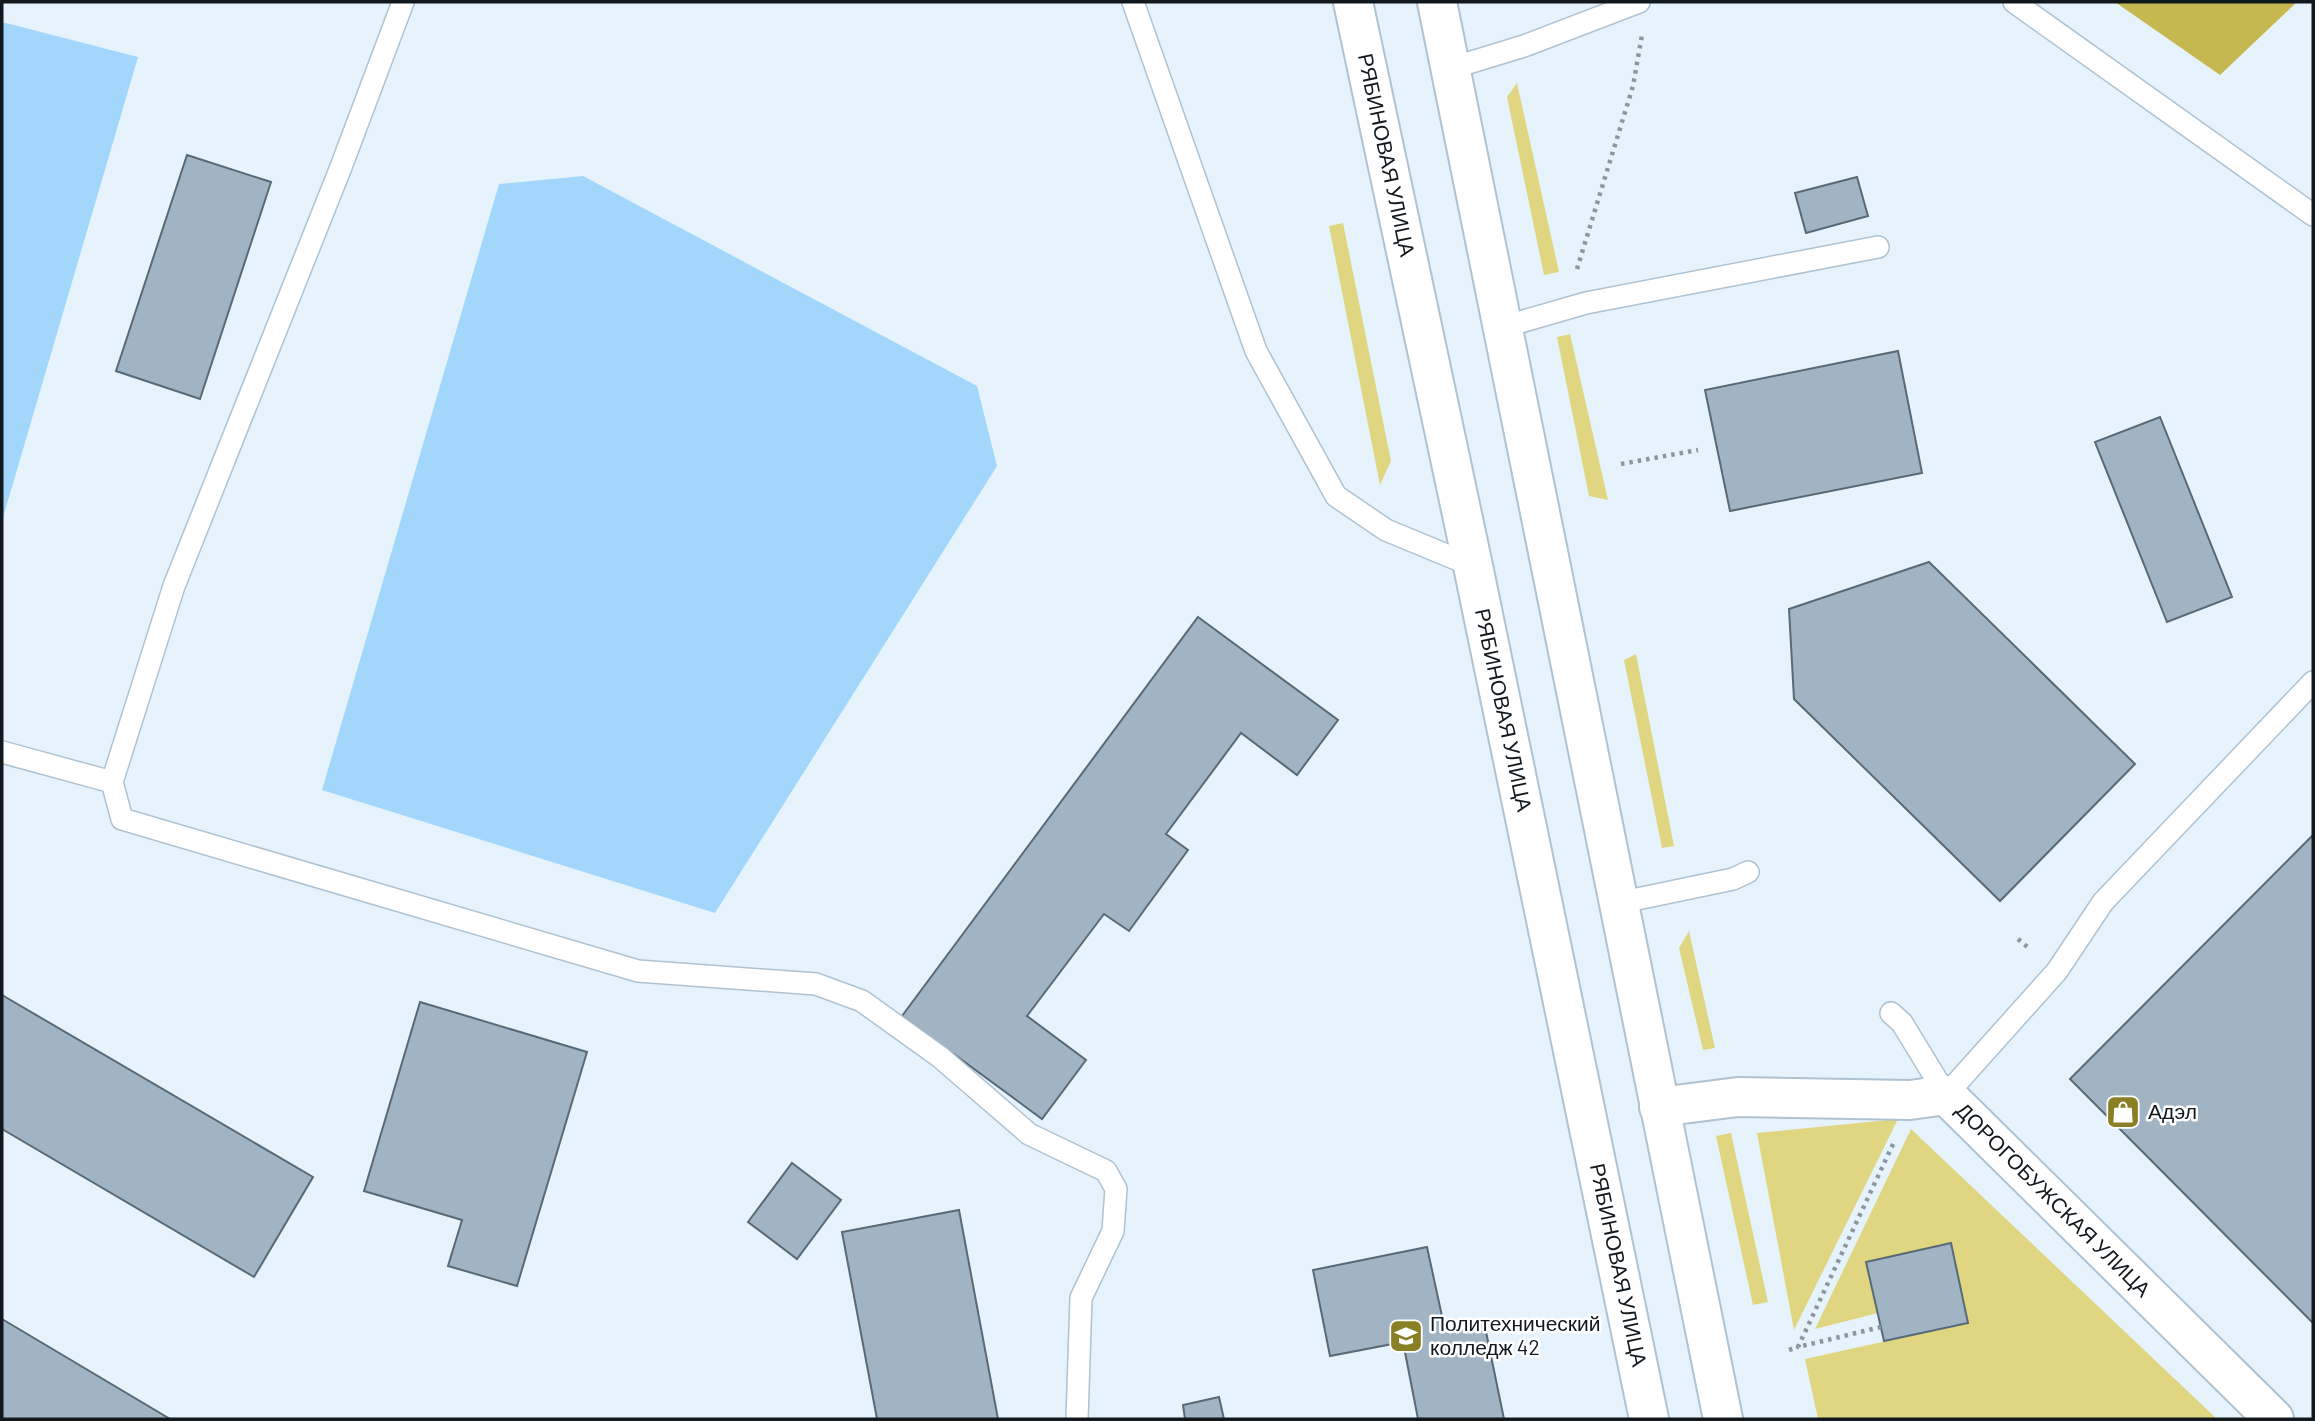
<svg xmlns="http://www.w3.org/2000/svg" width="2315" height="1421" viewBox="0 0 2315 1421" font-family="Barlow,sans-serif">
<rect width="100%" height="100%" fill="#e7f3fc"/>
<!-- green -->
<path fill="#e0d580" d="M 1517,83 L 1559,272 L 1544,275 L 1507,97 Z
M 1343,223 L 1391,461 L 1380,485 L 1329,226 Z
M 1570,334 L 1608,500 L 1589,496 L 1557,337 Z
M 1636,654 L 1674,846 L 1662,848 L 1624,660 Z
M 1689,931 L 1715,1048 L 1703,1050 L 1679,948 Z
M 1898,1119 L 1794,1330 L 1757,1133 Z
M 1911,1129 L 2217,1419 L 1818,1419 L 1805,1359 L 1968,1323 L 1951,1243 L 1867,1262 L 1878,1313 L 1815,1329 Z
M 1731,1133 L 1768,1302 L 1753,1305 L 1716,1136 Z"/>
<!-- forest -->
<path fill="#c6b851" d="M 2115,2 L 2297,2 L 2220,75 Z"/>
<!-- water -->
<path fill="#a2d6fb" d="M 2,22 L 138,57 L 2,521 Z
M 583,176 L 977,386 L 997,466 L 715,913 L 322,790 L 499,184 Z"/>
<!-- building -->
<path fill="#a1b4c3" stroke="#586a77" stroke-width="2" d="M 187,155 L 271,182 L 200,399 L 116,371 Z
M 1857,177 L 1868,216 L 1806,233 L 1795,193 Z
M 1898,351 L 1922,473 L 1730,511 L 1705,390 Z
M 2160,417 L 2232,597 L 2167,622 L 2095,442 Z
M 1929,562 L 2135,764 L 2000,901 L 1794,699 L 1789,609 Z
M 1198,617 L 1338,720 L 1297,775 L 1241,733 L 1166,834 L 1188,850 L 1129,931 L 1104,914 L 1027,1016 L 1086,1060 L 1042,1119 L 902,1016 Z
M 2313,835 L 2313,1323 L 2070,1079 Z
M 2,995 L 313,1177 L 254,1277 L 2,1129 Z
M 420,1002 L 587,1052 L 517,1286 L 448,1266 L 462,1220 L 364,1191 Z
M 792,1163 L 841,1200 L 797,1259 L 748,1222 Z
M 959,1210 L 998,1419 L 877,1419 L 842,1232 Z
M 1951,1243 L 1968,1323 L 1884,1341 L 1866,1262 Z
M 1427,1247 L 1445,1330 L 1484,1322 L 1504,1419 L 1418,1419 L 1403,1342 L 1330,1356 L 1313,1270 Z
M 2,1319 L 170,1419 L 2,1419 Z
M 1219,1397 L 1224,1419 L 1185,1419 L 1183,1405 Z"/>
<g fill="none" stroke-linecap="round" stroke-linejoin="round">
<!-- lane casing -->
<g stroke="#aec2d1" stroke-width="24">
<path id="lane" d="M 403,2 L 341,167 L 174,586 L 112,782 L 122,819 L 638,971 L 816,984 L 862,1001 L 940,1057 L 1029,1134 L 1106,1171 L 1116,1189 L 1113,1231 L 1081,1298 L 1077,1419
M 1133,2 L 1256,351 L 1336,496 L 1386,530 L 1473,566
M 2014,2 L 2313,215
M 1452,68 L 1524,46 L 1639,2
M 1503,327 L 1586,303 L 1878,247
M 2,752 L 112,782
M 1618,903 L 1733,879 L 1748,872
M 1891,1013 L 1902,1023 L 1946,1095 L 2057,971 L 2103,902 L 2313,682"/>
</g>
<!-- street casing -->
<g stroke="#aec2d1" stroke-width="42">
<path id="street" d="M 1659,1107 L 1738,1097 L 1910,1100 L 1946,1095 L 2274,1419"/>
</g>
<!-- secondary casing -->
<g stroke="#aec2d1" stroke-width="42">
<path id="secondary" d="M 1353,2 L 1473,566 L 1649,1419
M 1437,2 L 1723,1419"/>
</g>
<!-- path -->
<path stroke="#8c969d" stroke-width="4.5" stroke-dasharray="3.5 5" stroke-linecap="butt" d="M 1577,269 L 1633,86 L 1642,35
M 1621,464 L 1698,450
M 2018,939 L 2031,950
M 1881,1327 L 1798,1347 L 1895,1140
M 1789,1350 L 1798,1347"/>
<!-- lane -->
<use href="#lane" stroke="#fff" stroke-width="21"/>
<!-- street -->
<use href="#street" stroke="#fff" stroke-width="38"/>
<!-- secondary -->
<use href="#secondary" stroke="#fff" stroke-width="38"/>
</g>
<!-- icons -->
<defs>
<g id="shop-square" transform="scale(1.75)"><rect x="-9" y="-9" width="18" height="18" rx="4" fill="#8a7f25" stroke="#fff"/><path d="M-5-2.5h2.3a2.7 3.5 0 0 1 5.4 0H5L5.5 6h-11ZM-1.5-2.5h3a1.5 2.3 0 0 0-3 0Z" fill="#fff"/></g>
<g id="university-square" transform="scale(1.75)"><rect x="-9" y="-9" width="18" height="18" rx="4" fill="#8a7f25" stroke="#fff"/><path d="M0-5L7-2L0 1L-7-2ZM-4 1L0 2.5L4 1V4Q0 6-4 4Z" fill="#fff"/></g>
</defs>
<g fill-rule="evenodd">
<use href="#shop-square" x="2123" y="1112"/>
<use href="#university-square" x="1406" y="1336"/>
</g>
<g text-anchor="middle" stroke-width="5" stroke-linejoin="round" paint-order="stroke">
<!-- street labels -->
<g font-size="21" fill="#12191e" stroke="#fff">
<text transform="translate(1386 155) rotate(78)" y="7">РЯБИНОВАЯ УЛИЦА</text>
<text transform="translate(1503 710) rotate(78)" y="7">РЯБИНОВАЯ УЛИЦА</text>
<text transform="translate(2053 1200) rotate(45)" y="7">ДОРОГОБУЖСКАЯ УЛИЦА</text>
<text transform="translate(1618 1265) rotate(78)" y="7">РЯБИНОВАЯ УЛИЦА</text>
</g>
<!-- poi labels -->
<g font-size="21" fill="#12191e" stroke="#fff" text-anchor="start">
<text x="2148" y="1119">Адэл</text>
<text x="1430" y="1331">Политехнический<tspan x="1430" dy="24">колледж 42</tspan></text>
</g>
</g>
<!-- border -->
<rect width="2315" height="1421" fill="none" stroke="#12191e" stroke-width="7"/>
</svg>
